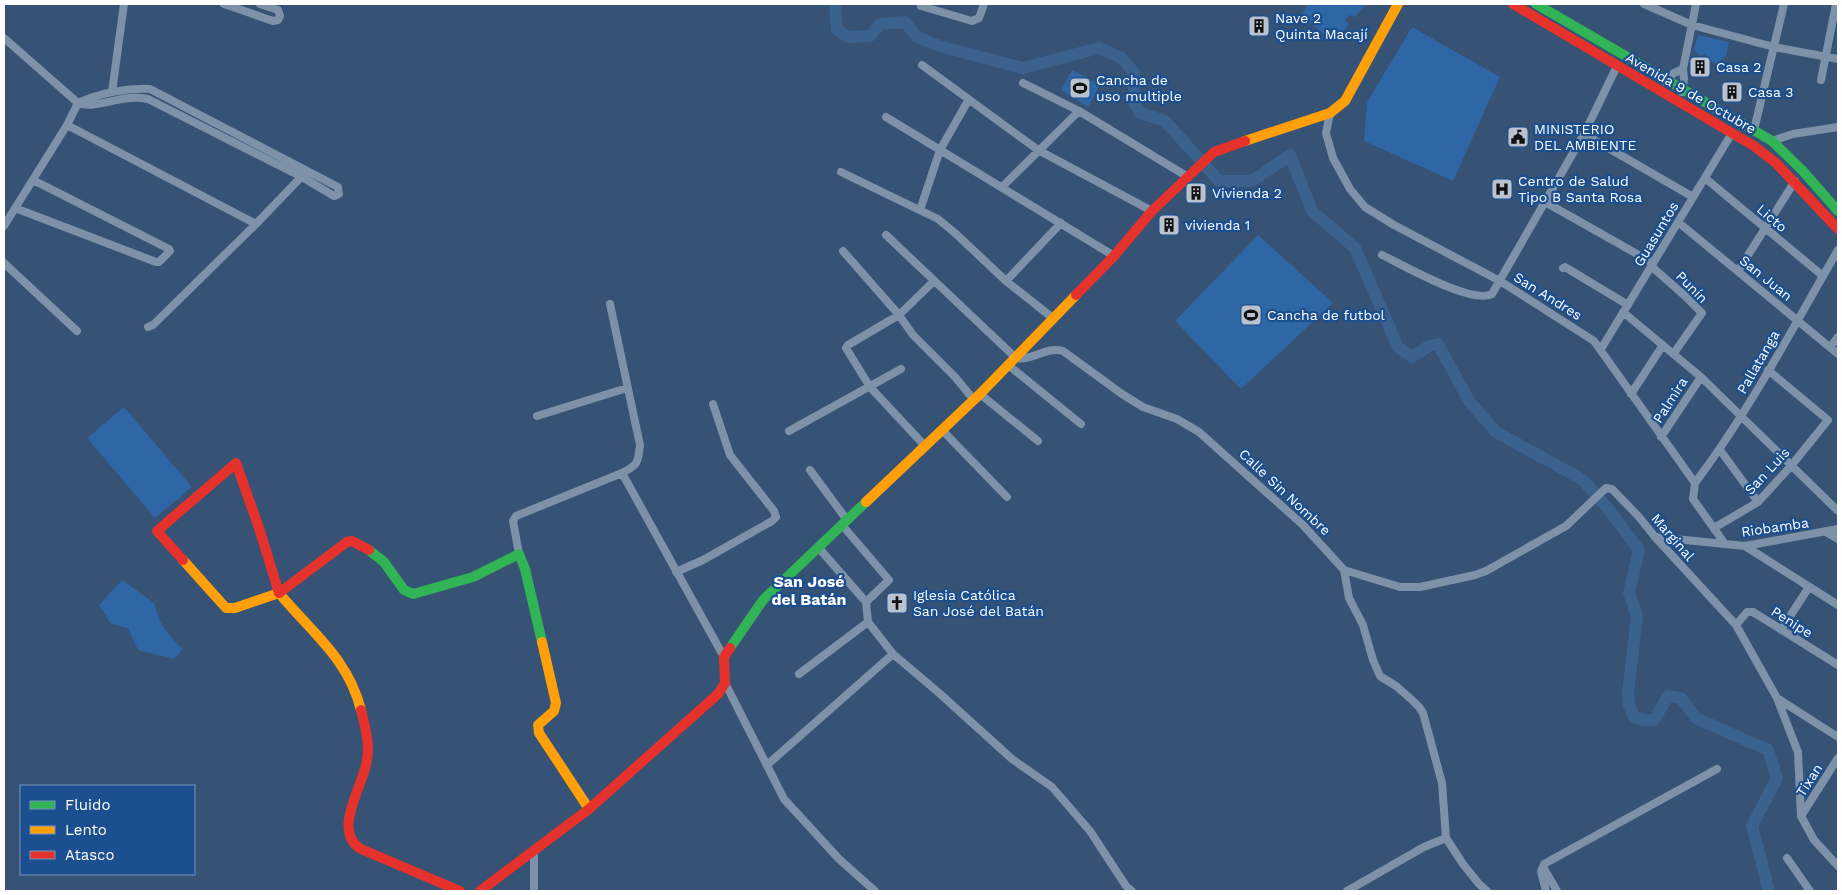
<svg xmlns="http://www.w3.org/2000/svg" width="1842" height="895" viewBox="0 0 1842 895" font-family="'Work Sans',sans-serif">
<rect width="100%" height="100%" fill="#365274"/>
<!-- green -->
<path fill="#2f66a5" d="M 1309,4 L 1366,4 L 1355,17 L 1349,15 L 1345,20 L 1349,24 L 1333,42 L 1301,15 Z
M 1412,27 L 1500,77 L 1453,181 L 1364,141 L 1367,102 Z
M 1698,35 L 1729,42 L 1726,57 L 1722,57 L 1719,68 L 1704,54 L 1700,56 L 1694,50 Z
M 1072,70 L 1100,85 L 1088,107 L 1061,90 Z
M 1258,235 L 1333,303 L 1241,389 L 1175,321 Z
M 124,407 L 192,487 L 155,518 L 87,438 Z
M 122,580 L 154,603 C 160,625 167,634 183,649 L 174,659 L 138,650 L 128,628 L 111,624 L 99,605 Z"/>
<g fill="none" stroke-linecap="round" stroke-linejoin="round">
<!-- river -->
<path stroke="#3b618d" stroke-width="12" d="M 835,4 L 837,30 L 848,37 L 870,36 L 880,24 L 905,22 L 917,37 L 939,46 L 1023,68 L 1099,48 L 1122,58 L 1134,73 L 1134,102 L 1140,113 L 1165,121 L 1219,181 L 1252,181 L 1290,155 L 1312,211 L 1355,248 L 1398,347 L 1412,357 L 1429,346 L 1438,344 L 1469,401 L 1496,432 L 1583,480 L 1610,511 L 1639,550 L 1629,593 L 1637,616 L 1628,693 L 1629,705 L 1634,717 L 1644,720 L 1654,720 L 1668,696 L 1681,698 L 1696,718 L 1768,750 L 1777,778 L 1752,826 L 1769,891"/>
<!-- street -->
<path stroke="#7d92a8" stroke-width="8" d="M 224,4 L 273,21 L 278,20 L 280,16 L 278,10 L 260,4
M 1644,4 L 1692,25 L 1774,47 L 1838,59
M 921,6 L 972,21 L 979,18 L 984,4
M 4,38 L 78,103 C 97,110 123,93 148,99 L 302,177 L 334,196 L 339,194 L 338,187 L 150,89 C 127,88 99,93 78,103
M 922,65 L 1038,150 L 1152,211
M 1821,80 L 1836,4
M 1665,82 L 1674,73 L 1683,69
M 1023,83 L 1079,111 L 1188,177
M 112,92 L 124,4
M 1682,92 L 1684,79 L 1683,69 L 1696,4
M 1330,113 L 1326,133 L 1333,158 L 1350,189 L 1365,207 L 1394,225 L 1500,281 L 1594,341 L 1695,483 L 1693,499 L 1725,544
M 886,117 L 1114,256
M 67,125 L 256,224
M 1754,130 L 1784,4
M 1584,134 L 1693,197
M 1772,141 L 1793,134 L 1838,127
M 841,172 L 938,219 L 955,233 L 1006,281 L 1054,319
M 1705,178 L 1823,276
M 1002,187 L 1079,111
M 1545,202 L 1653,263
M 15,208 L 156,262 L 159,262 L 170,251 L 169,249 L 33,180
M 920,210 L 940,150 L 969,99
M 1678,222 L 1838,354
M 4,226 L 67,125 L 78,103
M 886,235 L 1016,358 C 1032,361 1047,346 1063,351 L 1122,394 L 1143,407 L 1177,419 L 1199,432 L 1303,525 L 1344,570 L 1349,598 L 1363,625 L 1373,660 L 1380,676 L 1396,686 L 1412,700 L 1419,707 L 1423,713 L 1442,783 L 1446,838 L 1463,864 L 1479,884 L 1487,891
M 843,251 L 899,315 L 913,335 L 955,377 L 974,400
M 1382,255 C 1403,265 1472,305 1492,294 L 1584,134 L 1617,66
M 4,263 L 77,331
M 1651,266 L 1685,296 L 1702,313 L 1674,353
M 1563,268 L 1565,267 L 1628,305
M 1738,271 L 1795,181
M 1006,281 L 1061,223
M 1623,312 L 1701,377 L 1838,511
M 148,327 L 153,325 L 256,224 L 304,174
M 1830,347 L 1838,337
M 1601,349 L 1732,133
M 1008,365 L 1081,424
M 980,394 L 1038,441
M 1631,394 L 1663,345
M 537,416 L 627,388
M 942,430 L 1007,497
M 789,431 L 901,369
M 1661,437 L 1701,377
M 925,446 L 870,387 L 846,348 L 848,345 L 899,315 L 934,281
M 1720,450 L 1758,502
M 810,470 L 847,520
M 622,473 L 724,657
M 1695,483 C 1750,410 1792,329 1838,250
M 842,525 L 889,580 L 866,602
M 1714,528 L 1758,502 L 1791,466 L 1828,420 L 1768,370
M 1826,532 L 1838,539
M 1655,537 L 1745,546 L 1838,529
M 1745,546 L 1838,605
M 818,547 L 866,602 L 868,622 L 893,654 L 938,692 L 1012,759 L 1052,787 L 1090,831 L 1126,886 L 1132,891
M 519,554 L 513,521 L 516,516 L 622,473 C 638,465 638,463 640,445 L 610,304
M 1344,570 L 1400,587 L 1420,587 L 1475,575 L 1486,571 L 1566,526 L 1606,488 L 1612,489 L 1639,517 L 1655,537 L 1736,625 L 1777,698 L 1794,742 L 1798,752 L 1801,816 L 1814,840 L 1838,866
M 676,572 L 703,560 L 772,521 L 776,517 L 774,511 L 730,455 L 713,404
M 1736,625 L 1747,612 L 1753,612 L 1838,665
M 1781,630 L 1809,587
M 799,674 L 868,622
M 725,683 L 784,799 L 839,859 L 875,891
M 1777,698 L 1838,737
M 767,765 L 893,654
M 1801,816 L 1838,758
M 534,850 L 534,891
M 1787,858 L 1810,891
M 1543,867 L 1557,891
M 1347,891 L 1424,847 L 1446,838
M 1546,891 L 1541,871 L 1544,864 L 1717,769"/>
<!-- fast -->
<path stroke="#30b455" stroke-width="10" d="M 1536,4 L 1772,141 L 1802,170 L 1838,211
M 369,550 L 384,562 L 404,590 L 413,594 L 473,577 L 519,554 L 525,569 L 542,642
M 730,648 L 763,600 L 866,502"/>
<!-- slow -->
<path stroke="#ff9f0a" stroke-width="10" d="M 1245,141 L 1330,113 L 1345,101 L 1398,4
M 866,502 L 980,394 L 1076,295
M 183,560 L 226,608 L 235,608 L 279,593 C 312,633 348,658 361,710
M 542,642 L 556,703 L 554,711 L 538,725 L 539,733 L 589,809"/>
<!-- jam -->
<path stroke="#e5322d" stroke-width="10" d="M 1513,4 L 1754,146 L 1776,163 L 1838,229
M 1076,295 L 1114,256 L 1152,211 L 1214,152 L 1245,141
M 183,560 L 157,531 L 236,463 L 259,528 L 279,593 L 347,542 L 352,541 L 369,550
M 361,710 C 365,726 370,744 367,760 C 364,785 331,831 361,849 L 460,891
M 480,891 L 589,809 L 718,694 L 725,683 L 724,657 L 730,648"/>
</g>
<!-- icons -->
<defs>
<g id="building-square" transform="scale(1.125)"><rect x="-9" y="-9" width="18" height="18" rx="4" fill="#b9c2ce" stroke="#1b4f8f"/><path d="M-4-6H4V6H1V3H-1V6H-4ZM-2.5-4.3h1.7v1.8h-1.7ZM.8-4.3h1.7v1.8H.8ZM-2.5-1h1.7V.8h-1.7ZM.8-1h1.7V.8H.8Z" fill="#111"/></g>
<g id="stadium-square" transform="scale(1.125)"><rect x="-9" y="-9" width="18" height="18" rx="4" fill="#b9c2ce" stroke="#1b4f8f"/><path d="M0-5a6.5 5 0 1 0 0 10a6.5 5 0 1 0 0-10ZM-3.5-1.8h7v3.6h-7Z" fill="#111"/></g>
<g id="civic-square" transform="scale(1.125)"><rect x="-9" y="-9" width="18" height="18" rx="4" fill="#b9c2ce" stroke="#1b4f8f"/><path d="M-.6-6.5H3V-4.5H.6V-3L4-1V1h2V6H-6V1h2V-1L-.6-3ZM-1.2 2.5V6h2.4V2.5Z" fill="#111"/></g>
<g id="hospital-square" transform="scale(1.125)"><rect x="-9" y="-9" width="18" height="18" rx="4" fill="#b9c2ce" stroke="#1b4f8f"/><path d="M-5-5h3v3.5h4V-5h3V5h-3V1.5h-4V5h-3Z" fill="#111"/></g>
<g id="church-square" transform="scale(1.125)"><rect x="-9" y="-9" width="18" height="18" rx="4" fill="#b9c2ce" stroke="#1b4f8f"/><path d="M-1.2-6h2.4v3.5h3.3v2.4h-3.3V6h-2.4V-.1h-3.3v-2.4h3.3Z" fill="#111"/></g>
</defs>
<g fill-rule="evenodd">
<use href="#building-square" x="1259" y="26"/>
<use href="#building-square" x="1700" y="67"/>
<use href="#stadium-square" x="1080" y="88"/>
<use href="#building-square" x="1732" y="92"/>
<use href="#civic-square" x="1518" y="137"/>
<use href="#hospital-square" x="1502" y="189"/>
<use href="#building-square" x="1196" y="193"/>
<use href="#building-square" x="1169" y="225"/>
<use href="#stadium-square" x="1251" y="315"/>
<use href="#church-square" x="897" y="603"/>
</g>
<g text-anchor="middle" stroke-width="4.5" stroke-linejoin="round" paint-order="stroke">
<!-- poi labels -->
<g font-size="14" fill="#fff" stroke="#1b4f8f" text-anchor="start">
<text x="1275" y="23">Nave 2<tspan x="1275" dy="16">Quinta Macají</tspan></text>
<text x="1716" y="72">Casa 2</text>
<text x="1096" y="85">Cancha de<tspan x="1096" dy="16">uso multiple</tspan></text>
<text x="1748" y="97">Casa 3</text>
<text x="1534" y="134">MINISTERIO<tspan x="1534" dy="16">DEL AMBIENTE</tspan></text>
<text x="1518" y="186">Centro de Salud<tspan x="1518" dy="16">Tipo B Santa Rosa</tspan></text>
<text x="1212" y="198">Vivienda 2</text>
<text x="1185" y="230">vivienda 1</text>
<text x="1267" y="320">Cancha de futbol</text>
<text x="913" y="600">Iglesia Católica<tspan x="913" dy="16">San José del Batán</tspan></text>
</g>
<!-- street labels -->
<g font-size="14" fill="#fff" stroke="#1b4f8f">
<text transform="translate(1691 93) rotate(30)" y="5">Avenida 9 de Octubre</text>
<text transform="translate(1772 218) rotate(40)" y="5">Licto</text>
<text transform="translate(1656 234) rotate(-59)" y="5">Guasuntos</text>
<text transform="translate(1766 278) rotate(39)" y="5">San Juan</text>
<text transform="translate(1692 287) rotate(45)" y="5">Punín</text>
<text transform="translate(1548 296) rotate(32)" y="5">San Andres</text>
<text transform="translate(1758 362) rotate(-60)" y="5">Pallatanga</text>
<text transform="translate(1670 400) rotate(-57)" y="5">Palmira</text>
<text transform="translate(1767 471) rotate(-47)" y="5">San Luis</text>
<text transform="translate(1285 492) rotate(43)" y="5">Calle Sin Nombre</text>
<text transform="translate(1775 527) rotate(-8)" y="5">Riobamba</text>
<text transform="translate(1673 537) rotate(49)" y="5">Marginal</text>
<text transform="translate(1792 622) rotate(32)" y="5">Penipe</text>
<text transform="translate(1809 780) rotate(-57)" y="5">Tixan</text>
</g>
<!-- quarter labels -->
<g font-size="16" font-weight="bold" fill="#fff" stroke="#1b4f8f">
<text x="809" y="587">San José<tspan x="809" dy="18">del Batán</tspan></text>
</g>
</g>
<!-- border -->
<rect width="1842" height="895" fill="none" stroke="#ffffff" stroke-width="10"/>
<!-- legend -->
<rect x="20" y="785" width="175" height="90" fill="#1b4f8f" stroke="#7695bc"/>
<rect x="30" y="801" width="25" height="8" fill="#30b455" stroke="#7695bc"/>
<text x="65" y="810" font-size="15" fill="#ffffff">Fluido</text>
<rect x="30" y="826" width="25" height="8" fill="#ff9f0a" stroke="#7695bc"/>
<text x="65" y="835" font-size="15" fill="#ffffff">Lento</text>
<rect x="30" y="851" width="25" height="8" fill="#e5322d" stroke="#7695bc"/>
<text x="65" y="860" font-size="15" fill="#ffffff">Atasco</text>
</svg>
